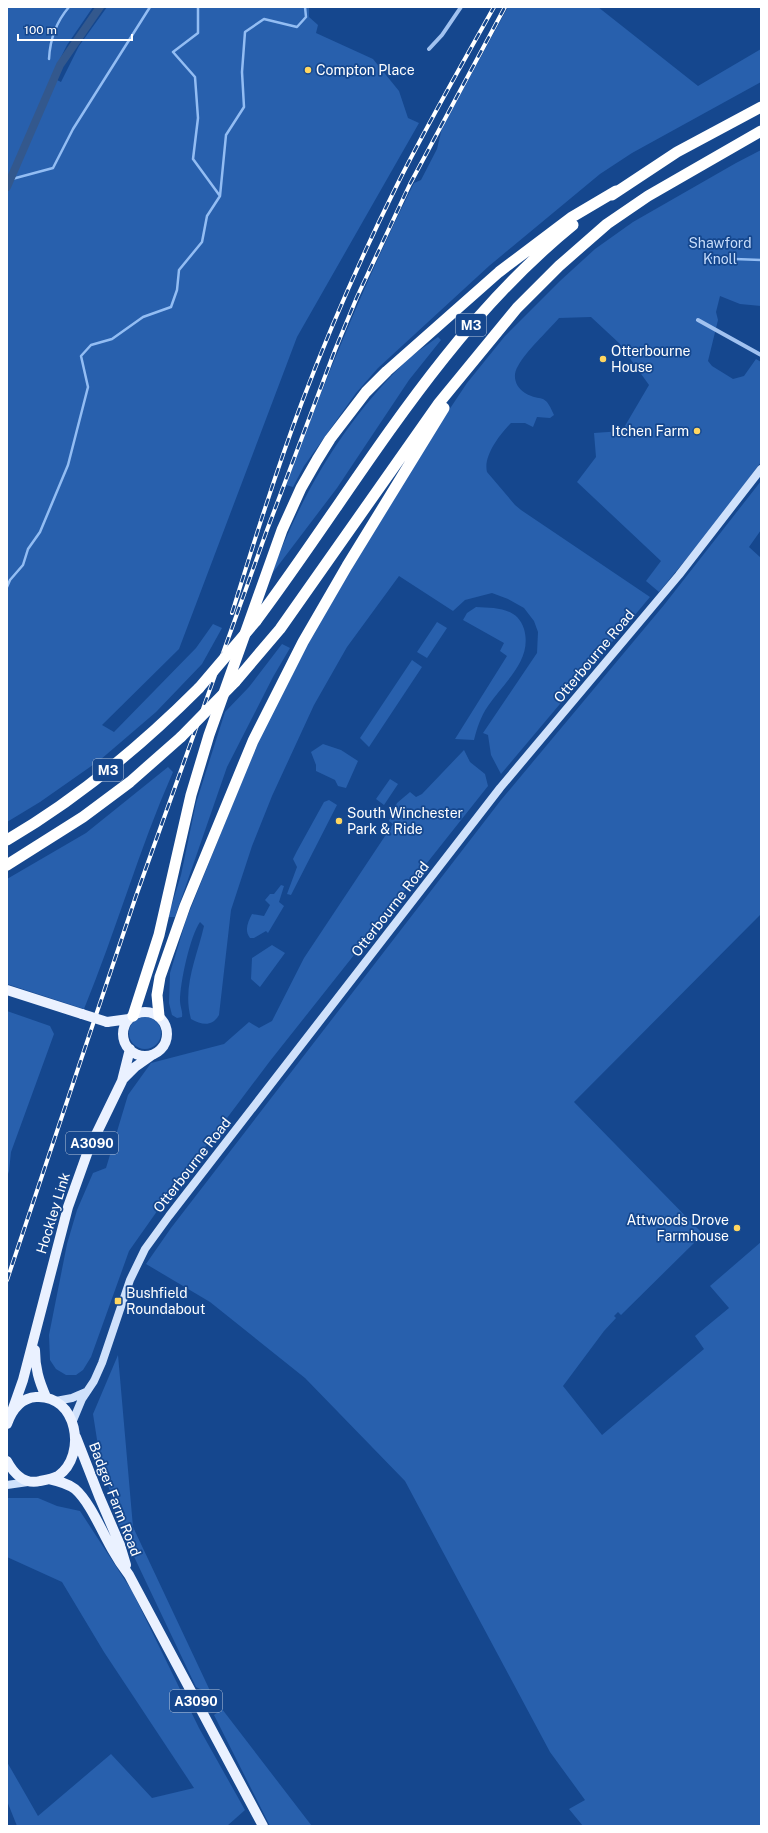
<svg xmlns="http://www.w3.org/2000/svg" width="768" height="1833" viewBox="0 0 768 1833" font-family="'Public Sans',sans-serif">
<rect width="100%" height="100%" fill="#15478e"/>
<!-- green -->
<path fill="#2860ad" d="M 7,7 L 93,7 L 67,45 L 51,77 L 61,82 L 79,46 L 107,7 L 309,7 L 309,17 L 318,25 L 316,33 L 373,59 L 399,91 L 408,118 L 419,123 L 297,337 L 179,649 L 102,725 L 114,732 L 196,648 L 213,624 L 222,628 L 202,664 L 156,712 L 100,760 L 40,802 L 7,822 Z
M 508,7 L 598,7 L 698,86 L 761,49 L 761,82 L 632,153 L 600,174 L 489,266 L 378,368 L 356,393 L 304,466 L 293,487 L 286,485 C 324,382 365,281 414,183 L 421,180 L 437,149 L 442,128 Z
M 761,150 L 761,306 L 740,304 L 720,296 L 716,312 L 718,320 L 708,361 L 712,366 L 733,379 L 744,376 L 756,359 L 761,362 L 761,462 L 715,524 L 659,592 L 646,581 L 661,561 L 577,482 L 596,457 L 594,433 L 622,431 L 649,385 L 619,343 L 591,317 L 559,318 C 547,332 526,351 518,366 C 512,375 515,387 525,393 C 542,403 544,391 554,415 L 550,418 L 537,417 L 533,427 L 525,423 L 511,423 C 500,434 483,456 487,472 L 515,505 L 521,510 L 650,597 L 501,774 L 491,755 L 488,735 L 483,733 L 537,653 L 538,632 L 534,621 L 524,608 L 508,599 L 492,593 L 465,600 L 453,611 L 399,576 L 347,647 L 314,705 L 272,796 L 252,846 L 231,910 L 219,1015 C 212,1027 202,1025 191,1019 C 182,987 197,957 204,926 L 200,922 C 190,936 180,983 180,1001 C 180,1007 183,1011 182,1017 L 177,1018 L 172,1015 L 169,1003 L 170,973 L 186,920 L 239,788 L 267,722 L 302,652 L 333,598 L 435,431 L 467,383 L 505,336 L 560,281 L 595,249 L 633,222 L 736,163 Z
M 438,337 L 441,340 L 409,380 L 337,488 L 271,575 C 300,497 343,423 402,365 C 412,354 426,346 438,337 Z
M 761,481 L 761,530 L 749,547 L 761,558 L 761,914 L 574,1102 L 701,1232 L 692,1241 L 694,1243 L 621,1315 L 618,1312 L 614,1316 L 616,1318 L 604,1331 L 563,1386 L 602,1435 L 704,1349 L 695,1336 L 729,1308 L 710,1286 L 761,1242 L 761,1826 L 583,1826 L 569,1809 L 585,1800 L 550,1752 L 405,1481 L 305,1378 L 210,1302 L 146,1264 L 171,1228 L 501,800 L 664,605 Z
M 476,607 C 495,608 517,607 524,629 C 533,660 504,682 488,706 C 481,716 477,728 474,740 L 455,739 L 507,656 L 500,651 L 504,643 L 463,620 L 467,613 Z
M 437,622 L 447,628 L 427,658 L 417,652 Z
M 282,644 L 290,648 L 273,677 L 227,767 L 175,917 L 168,917 L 181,875 L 196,803 L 225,712 L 249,687 Z
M 412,660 L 422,667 L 369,747 L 360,738 Z
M 323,744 L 341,750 L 358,761 L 346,788 L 338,786 L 335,780 L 316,771 L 316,765 L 311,752 Z
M 464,750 L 470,762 L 485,774 L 488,786 L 270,1061 L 160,1207 L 129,1251 L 91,1357 L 83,1370 L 76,1375 L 66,1375 L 56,1369 L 50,1360 L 49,1335 L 67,1244 L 77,1210 L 93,1173 L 106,1168 L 128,1095 L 151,1063 L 224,1044 L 249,1022 L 259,1028 L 272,1021 L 304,958 L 393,824 L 389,821 L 397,803 L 410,792 L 416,797 L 422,794 Z
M 168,767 L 173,772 C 139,849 116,931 84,1009 L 7,984 L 7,879 L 86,833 Z
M 390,779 L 398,784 L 384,805 L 376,799 Z
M 329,800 L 337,805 L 291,895 L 287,894 L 297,867 L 293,859 L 297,851 L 324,802 Z
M 281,885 L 284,886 L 279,902 L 284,906 L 268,933 L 266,931 L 254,938 L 250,938 C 244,930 248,922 252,914 L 264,916 L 270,905 L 265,900 L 270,894 L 274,894 Z
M 272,945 L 285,953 L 260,987 L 251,979 L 252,958 Z
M 7,1011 L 50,1026 L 54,1034 L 11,1152 L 9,1171 L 7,1177 Z
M129 1033a16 16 0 1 1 32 0a16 16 0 1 1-32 0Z
M 118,1355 L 133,1527 L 212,1695 L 196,1687 L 118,1523 L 98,1446 L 93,1414 Z
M 7,1498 L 38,1498 L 57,1506 L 80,1511 L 132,1591 L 199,1728 L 245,1810 L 227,1826 L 17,1826 L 7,1801 L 7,1762 L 38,1816 L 111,1754 L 152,1798 L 194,1788 L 104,1652 L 62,1582 L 7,1557 Z
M 222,1709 L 308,1821 L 312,1826 L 270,1826 L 214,1715 Z"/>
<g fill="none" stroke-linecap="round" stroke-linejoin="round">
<!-- stream -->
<path stroke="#93bdf3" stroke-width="2.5" d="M 49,59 C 50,39 56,22 69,7
M 12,179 L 53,168 L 73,129 L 150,7
M 220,196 L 226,135 L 244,107 L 242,72 L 245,32 L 264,19 L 297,27 L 306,17 L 305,7
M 708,258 L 761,260
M 7,587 L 10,580 L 23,565 L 28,549 L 40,532 L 68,465 L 88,387 L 81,356 L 91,345 L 112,339 L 143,317 L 171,307 L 177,290 L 179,270 L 202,242 L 207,216 L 220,196 L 193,159 L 198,118 L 195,77 L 173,52 L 198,33 L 198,7"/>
<!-- canal -->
<path stroke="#33588d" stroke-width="8" d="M 7,187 L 60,65 L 100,7"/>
<!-- street -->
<path stroke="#a1c2f0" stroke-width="4" d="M 429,49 L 442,35 L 461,7
M 698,320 L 761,355"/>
<!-- secondary -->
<path stroke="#cfe1fb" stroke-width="8" d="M 56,1401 L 72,1398 L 86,1392
M 72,1423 L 82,1399 L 94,1381 L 102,1363 L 130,1280 L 145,1249 L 169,1216 L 500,788 L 679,575 L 761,469
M 7,1485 L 28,1482"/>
<!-- primary -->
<path stroke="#eaf1ff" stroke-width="10" d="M 7,990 L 82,1014
M123 1034a22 22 0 1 1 44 0a22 22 0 1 1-44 0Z
M 107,1022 L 129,1019
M 123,1079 L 135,1067 L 152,1055
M 35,1350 C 35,1368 39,1381 46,1397
M 10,1417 L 23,1380 L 68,1207 L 88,1151 L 122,1081 L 130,1049
M 7,1424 C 12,1410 21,1398 36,1397 C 77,1394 88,1455 58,1476 C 52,1479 46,1480 40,1481 C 25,1485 14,1474 7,1461
M 76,1437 L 99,1496 L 120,1545 L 126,1565
M 49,1479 C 58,1481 67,1483 75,1489 C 90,1502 102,1532 112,1549 C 117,1558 123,1567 129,1575 L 263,1826"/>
<!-- highway -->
<path stroke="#fff" stroke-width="11" d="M 612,195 L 677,152 L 761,107
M 256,621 C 357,486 440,333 573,225
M 235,682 L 280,629 L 439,403 L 517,308 L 559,266 L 607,224 L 648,196 L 761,131
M 7,840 C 77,799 141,746 199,688
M 7,865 L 83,817 L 130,782 L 181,737
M 133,1016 L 159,935 L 191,795 L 209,735 L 282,530 L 301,488 L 317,460 L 330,439 L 366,392 L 387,371 L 499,272 L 572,217 L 616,191
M 159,1016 L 157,995 L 160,977 L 185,906 L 253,741 L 303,642 L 347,566 L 444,408"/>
<!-- rail casing -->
<g stroke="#fff" stroke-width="4">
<path id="rail" d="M 232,613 C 254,542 276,471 302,402 C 330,328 362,255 397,185 C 427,125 461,66 494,7
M 7,1280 L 136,896 L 267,530 L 335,350 L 357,297 L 410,184 L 505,7"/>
</g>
<!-- rail -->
<use href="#rail" stroke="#15478e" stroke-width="2.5" stroke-dasharray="8" stroke-linecap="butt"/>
<!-- primary-bridge -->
<path stroke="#eaf1ff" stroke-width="10" d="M 82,1014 L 107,1022"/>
<!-- highway-bridge -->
<path stroke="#fff" stroke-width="11" d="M 199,688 L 256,621
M 181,737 L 235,682"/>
</g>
<!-- markers -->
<g fill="#ffd660" stroke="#15478e" stroke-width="1.5">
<circle cx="308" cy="70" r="4"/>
<circle cx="603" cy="359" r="4"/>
<circle cx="697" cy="431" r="4"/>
<circle cx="339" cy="821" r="4"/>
<circle cx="737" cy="1228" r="4"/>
<rect x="114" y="1297" width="8" height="8" rx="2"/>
</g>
<g text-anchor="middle" stroke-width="3.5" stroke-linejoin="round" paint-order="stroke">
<!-- shield labels -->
<g fill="#15478e" stroke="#b9c8dd" stroke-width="1">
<rect x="456" y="314" width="30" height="22" rx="3"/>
<rect x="93" y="759" width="30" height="22" rx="3"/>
<rect x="66" y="1132" width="52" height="22" rx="3"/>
<rect x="170" y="1690" width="52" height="22" rx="3"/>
</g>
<g font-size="13" font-weight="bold" fill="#fff">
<text x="471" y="330">M3</text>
<text x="108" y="775">M3</text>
<text x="92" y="1148">A3090</text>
<text x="196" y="1706">A3090</text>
</g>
<!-- poi labels -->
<g font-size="14" fill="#fff" stroke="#15478e" text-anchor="start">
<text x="316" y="75">Compton Place</text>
<text x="611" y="356">Otterbourne<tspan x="611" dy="16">House</tspan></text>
<text x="689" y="436" text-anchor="end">Itchen Farm</text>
<text x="347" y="818">South Winchester<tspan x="347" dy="16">Park &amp; Ride</tspan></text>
<text x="729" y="1225" text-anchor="end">Attwoods Drove<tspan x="729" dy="16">Farmhouse</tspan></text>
<text x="126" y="1298">Bushfield<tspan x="126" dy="16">Roundabout</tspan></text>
</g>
<!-- park labels -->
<g font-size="14" fill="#c7ddfb" stroke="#15478e">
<text x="720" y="248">Shawford<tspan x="720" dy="16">Knoll</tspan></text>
</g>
<!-- street labels -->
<g font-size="14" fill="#fff" stroke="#15478e">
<text transform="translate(594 656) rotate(-50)" y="5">Otterbourne Road</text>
<text transform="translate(390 909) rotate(-52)" y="5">Otterbourne Road</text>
<text transform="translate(192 1165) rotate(-52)" y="5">Otterbourne Road</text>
<text transform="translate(53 1213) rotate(-73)" y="5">Hockley Link</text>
<text transform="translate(115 1499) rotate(69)" y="5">Badger Farm Road</text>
</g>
</g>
<!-- border -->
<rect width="768" height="1833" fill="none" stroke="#ffffff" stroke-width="16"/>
<!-- scale -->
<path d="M18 34v6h114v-6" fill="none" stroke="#ffffff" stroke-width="2"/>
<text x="24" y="34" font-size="12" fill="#ffffff" stroke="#15478e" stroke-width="3" paint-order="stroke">100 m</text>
</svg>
